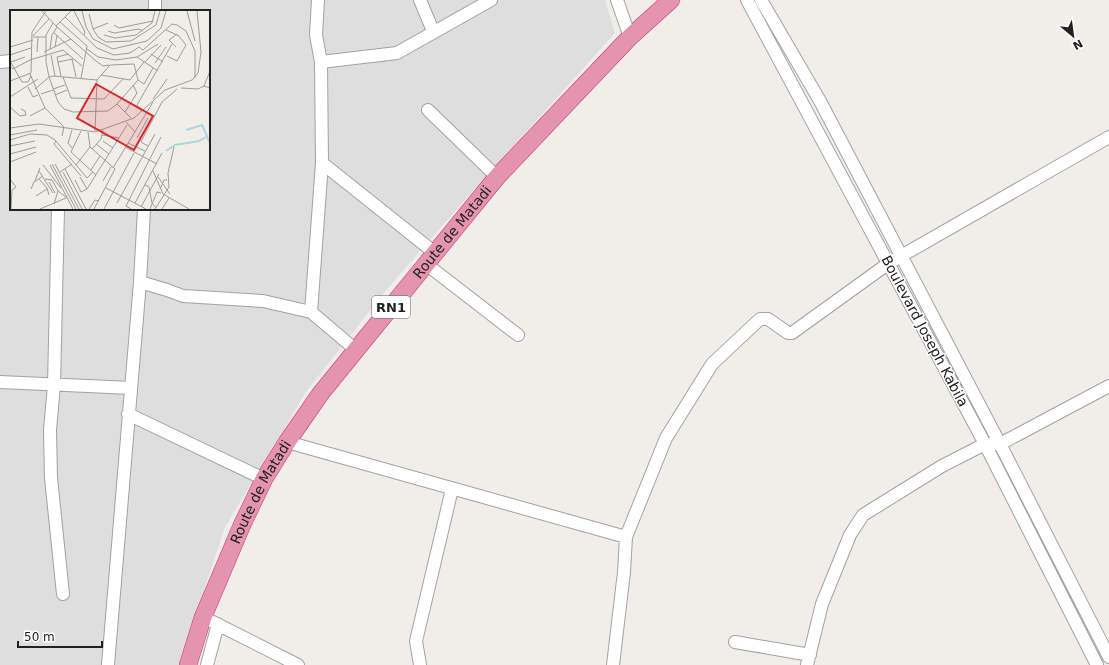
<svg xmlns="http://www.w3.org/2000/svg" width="1109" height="665" viewBox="0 0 1109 665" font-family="'DejaVu Sans',sans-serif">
<rect width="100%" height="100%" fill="#f1ede9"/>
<!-- residential -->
<path fill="#dfdede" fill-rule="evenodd" d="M 0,0 L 605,0 L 615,33 L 471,193 L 387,289 L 306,392 L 225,527 L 179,665 L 0,665 ZM 11,11 L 209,11 L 209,209 L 11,209 Z"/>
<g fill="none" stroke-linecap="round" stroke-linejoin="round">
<!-- minor casing -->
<g stroke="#a2a2a2" stroke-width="14">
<path id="minor" d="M 420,0 L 433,31
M 617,0 L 630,37
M 747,0 L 985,444 L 1097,665
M 761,0 L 820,101 L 1000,444 L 1109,657
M 155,11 L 155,0
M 0,62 L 11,61
M 321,62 L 397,53 L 491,0
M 428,110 L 497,177
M 322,163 L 435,253
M 58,209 L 54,385 L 50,430 L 51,478 L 63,594
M 426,264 L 518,335
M 140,282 L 167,290 L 183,296 L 263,301 L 311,312 L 356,350
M 311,312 L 322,163 L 321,62 L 316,35 L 318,0
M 0,382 L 131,388
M 128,414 L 264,479
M 287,442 L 626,537
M 203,617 L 298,665
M 735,642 L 810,655
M 108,665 L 140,282 L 144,209
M 207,665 L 218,624
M 420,665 L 416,641 L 452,489
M 613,665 L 624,572 L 626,537 L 666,438 L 712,364 L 760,319 L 768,319 L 788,333 L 792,333 L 889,263 L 1109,137
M 807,665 L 822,604 L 850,535 L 863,515 L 942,466 L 985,444 L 1000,444 L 1109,386"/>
</g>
<!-- highway casing -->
<g stroke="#d4307f" stroke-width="18">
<g id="highway">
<path id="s1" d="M 188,665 L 203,617 L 242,525 L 264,479 L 287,442 L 321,393 L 497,177 L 630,37 L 671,0"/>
</g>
</g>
<!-- minor -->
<use href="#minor" stroke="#fff" stroke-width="12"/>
<!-- highway -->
<use href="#highway" stroke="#e494ae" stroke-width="17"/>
</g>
<g text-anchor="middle" stroke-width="3" stroke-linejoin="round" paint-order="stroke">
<!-- shield labels -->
<rect fill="#fff" stroke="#646464" stroke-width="1" x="372" y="296" width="38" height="22" rx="3"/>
<g font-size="13" font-weight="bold" fill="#212121">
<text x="391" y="312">RN1</text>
</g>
<!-- street labels -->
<g font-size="14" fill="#212121" stroke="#fff">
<text dy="5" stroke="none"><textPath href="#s1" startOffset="512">Route de Matadi</textPath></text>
<text transform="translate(925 331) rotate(62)" y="5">Boulevard Joseph Kabila</text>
<text dy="5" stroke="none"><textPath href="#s1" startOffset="188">Route de Matadi</textPath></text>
</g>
</g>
<!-- overview -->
<g transform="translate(10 10)">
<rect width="200" height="200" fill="#f1ede9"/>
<path fill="none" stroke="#abd8dc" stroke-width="2" d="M 176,120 L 192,115 L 200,133M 156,141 L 165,135 L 189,131 L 196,127"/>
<path fill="none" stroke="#9e9b99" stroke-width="1" d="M 32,1 L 47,17 L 42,25 L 40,39M 64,1 L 75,22 L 74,25M 72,1 L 76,17 L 83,29 L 103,39 L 137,31 L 151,18 L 156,1M 177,1 L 185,31M 79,4 L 83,19 L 98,13M 55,7 L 87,38 L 104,45 L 120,43 L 129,37 L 133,40 L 162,14 L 167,15 L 176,21 L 185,41 L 185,68M 50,12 L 77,36 L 71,68M 104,15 L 109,18 L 143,11M 46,16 L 61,1M 47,17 L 86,51 L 93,56 L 99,55M 83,19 L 88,27 L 96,32 L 121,31 L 146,15 L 150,1M 156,20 L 169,26 L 176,35 L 167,51 L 157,46M 98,21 L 104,23 L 129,19 L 133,21M 43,22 L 73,49M 94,25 L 105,28 L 126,25 L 142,13 L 145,1M 23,26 L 39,9M 23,27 L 36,27M 0,37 L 23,30M 45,37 L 47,25M 166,37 L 159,30 L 167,24M 77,39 L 88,47 L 106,50 L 127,47 L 148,34M 27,42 L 28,27M 34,42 L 61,29M 141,44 L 153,52M 0,45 L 21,38M 41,45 L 45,66M 127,47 L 148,61M 62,49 L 66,67M 0,51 L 12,72 L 18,72 L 21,66M 1,52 L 15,47M 48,52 L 63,49M 135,52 L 151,35M 145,53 L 156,37M 1,57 L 3,59 L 20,50 L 53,40 L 72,56M 200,61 L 194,76 L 200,78M 20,64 L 35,98 L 54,117 L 52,126M 91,65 L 120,70 L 134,52M 51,66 L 47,47 L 59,44M 53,67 L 61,88 L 94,89 L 113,69M 128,70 L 134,74 L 143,58M 0,71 L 21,63 L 22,22 L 36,1M 18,77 L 23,87 L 28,85M 171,78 L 188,79 L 194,76M 25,79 L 38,68 L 39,67 L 43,66 L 87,70 L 100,55 L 124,54 L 128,70 L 107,94 L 98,101 L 63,102 L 54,99 L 48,92 L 39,67 L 36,52 L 36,25 L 43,13M 43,79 L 55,75M 31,84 L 43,80M 45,85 L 57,80M 0,87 L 28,69M 143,89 L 157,69M 107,94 L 121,108M 0,97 L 10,106 L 16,105 L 15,101 L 11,99M 131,101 L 127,95 L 162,34M 115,102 L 127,83 L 123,75M 20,106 L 35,98M 116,112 L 125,122M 0,118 L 29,114 L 85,122 L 124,108 L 155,80 L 182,70 L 188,63 L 191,42 L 187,1M 62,120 L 58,133 L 62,138M 71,121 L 61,142 L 86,165M 85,121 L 87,70M 78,122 L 80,137 L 105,159 L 84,199M 0,125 L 27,120M 92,125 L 109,128M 127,128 L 138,108M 0,130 L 20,124 L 37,125 L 45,130 L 77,168 L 83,162M 46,131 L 44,134 L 71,166M 93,131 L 103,138M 118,133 L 135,141M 86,134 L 99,144M 0,136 L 25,131M 138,136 L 131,132 L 134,126 L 152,92 L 167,79M 115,137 L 147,154M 82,139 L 91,129 L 93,120M 0,144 L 26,137M 0,152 L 26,142M 42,154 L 66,199M 45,154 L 69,199M 33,155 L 51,178M 40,155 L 63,199M 66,155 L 80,137M 103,158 L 143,92M 55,159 L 76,199M 81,160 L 90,146M 29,161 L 43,183M 143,161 L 153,184M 50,162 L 62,154M 53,162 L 72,199M 70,167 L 77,179M 148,167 L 160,184M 0,169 L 6,177 L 2,180 L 1,199M 29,169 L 37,178 L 39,185M 35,169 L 42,170 L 48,181 L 57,188M 65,170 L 71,182 L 77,179 L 117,115M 25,171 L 30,158M 93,171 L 101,157M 39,172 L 45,183M 135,175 L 139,177 L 142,193 L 146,198M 96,178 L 136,199M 21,179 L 24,172 L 33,166M 150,179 L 154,170 L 157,170M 153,184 L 179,199M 26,186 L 37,179M 107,193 L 145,124M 125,193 L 152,143M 44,194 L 48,181M 131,197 L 149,164M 30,199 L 56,188M 79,199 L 85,190 L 89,191M 94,199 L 124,143M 121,199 L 116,196 L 151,127M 140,199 L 147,182 L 151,183M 145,199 L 159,177 L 158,163 L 164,137M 152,199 L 159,188"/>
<path fill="#d62828" fill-opacity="0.15" stroke="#d62828" stroke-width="2" d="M 86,74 L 143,106 L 124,140 L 67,108 Z"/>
<rect width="200" height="200" fill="none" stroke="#212121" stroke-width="2"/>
</g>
<!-- north arrow -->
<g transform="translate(1073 36) rotate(151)" stroke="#ffffff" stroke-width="3" paint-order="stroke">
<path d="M0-3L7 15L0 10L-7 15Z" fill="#212121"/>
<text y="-6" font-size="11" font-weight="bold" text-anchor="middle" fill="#212121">N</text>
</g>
<!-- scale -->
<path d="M18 641v6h84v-6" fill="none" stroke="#212121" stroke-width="2"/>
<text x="24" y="641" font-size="12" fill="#212121" stroke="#ffffff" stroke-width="3" paint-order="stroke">50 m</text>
</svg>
